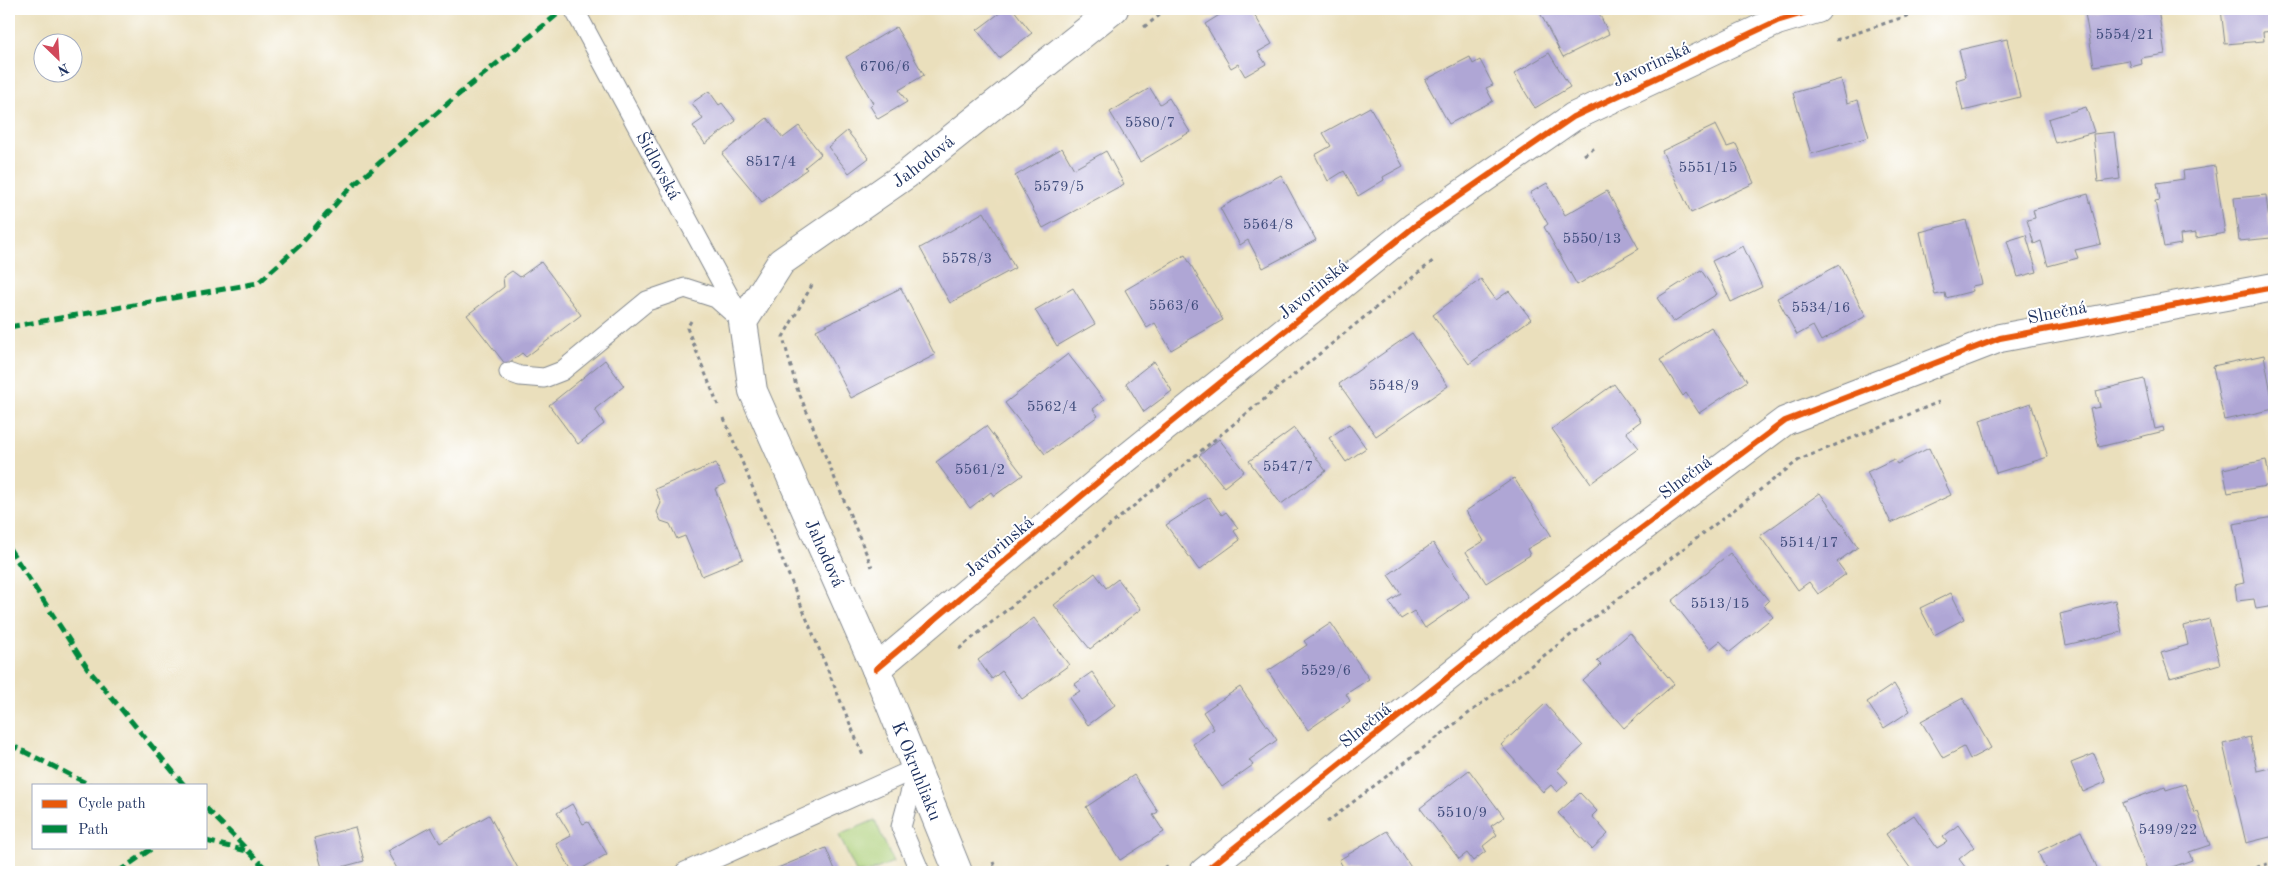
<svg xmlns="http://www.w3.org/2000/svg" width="2283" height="881" viewBox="0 0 2283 881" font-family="'Old Standard TT',serif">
<rect width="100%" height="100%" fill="#fff"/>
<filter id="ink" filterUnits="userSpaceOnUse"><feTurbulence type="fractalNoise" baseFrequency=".02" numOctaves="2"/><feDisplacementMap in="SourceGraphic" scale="10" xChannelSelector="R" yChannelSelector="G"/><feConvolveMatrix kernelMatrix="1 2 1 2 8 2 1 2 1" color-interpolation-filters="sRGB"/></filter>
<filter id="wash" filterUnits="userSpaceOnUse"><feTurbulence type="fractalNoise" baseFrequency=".0096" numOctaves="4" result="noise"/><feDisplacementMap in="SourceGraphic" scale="20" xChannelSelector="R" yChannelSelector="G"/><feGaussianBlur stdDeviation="1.12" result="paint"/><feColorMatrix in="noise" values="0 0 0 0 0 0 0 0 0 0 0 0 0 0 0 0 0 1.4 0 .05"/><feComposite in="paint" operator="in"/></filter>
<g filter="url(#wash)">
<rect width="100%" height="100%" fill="#eadfbc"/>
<!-- green -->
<path fill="#accf78" stroke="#647f6b" d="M 875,820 L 893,862 L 869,872 L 856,872 L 839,835 Z"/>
<g id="blocks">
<!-- building -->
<path fill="#afa6d5" d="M 1005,9 L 1013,9 L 1032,33 L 999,58 L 977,30 Z
M 1229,9 L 1251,9 L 1272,44 L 1258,52 L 1266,64 L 1245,76 L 1238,64 L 1231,68 L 1205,24 Z
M 1538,9 L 1597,9 L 1609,34 L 1563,57 Z
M 2108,9 L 2158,9 L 2165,54 L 2141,58 L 2142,64 L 2131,67 L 2129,60 L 2094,66 L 2085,13 Z
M 2221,9 L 2274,9 L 2274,31 L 2263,32 L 2264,41 L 2225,44 Z
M 896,27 L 924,75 L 899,90 L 907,102 L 878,119 L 870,106 L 873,103 L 846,57 Z
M 2007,39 L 2020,97 L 1963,111 L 1956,80 L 1966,77 L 1959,50 Z
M 1549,53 L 1570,87 L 1535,108 L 1514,74 Z
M 1470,57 L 1473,64 L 1480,60 L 1493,85 L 1486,88 L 1493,101 L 1449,124 L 1425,80 Z
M 1841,79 L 1847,103 L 1858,100 L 1869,137 L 1811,154 L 1793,93 Z
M 1150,88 L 1160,104 L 1169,98 L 1190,132 L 1140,162 L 1110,112 Z
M 709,91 L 719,105 L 722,103 L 736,121 L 705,144 L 693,126 L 703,119 L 692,103 Z
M 1370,107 L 1403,166 L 1383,177 L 1384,180 L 1358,196 L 1344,171 L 1328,181 L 1315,155 L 1331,146 L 1323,133 Z
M 2086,107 L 2094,132 L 2055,143 L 2048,119 Z
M 767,118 L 783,138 L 799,126 L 821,154 L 805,167 L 807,169 L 762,202 L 722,154 Z
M 1716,125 L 1727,147 L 1736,144 L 1754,183 L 1691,213 L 1662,151 Z
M 847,131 L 869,158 L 849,173 L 828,147 Z
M 2114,132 L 2120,179 L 2098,182 L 2093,134 Z
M 1062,148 L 1074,169 L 1106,151 L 1124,184 L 1043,228 L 1015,176 Z
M 2215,166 L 2225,233 L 2196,238 L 2196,233 L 2180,235 L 2181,244 L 2164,247 L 2155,201 L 2160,200 L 2157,183 L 2184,179 L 2183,171 Z
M 1281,175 L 1316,240 L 1263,268 L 1248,240 L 1240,245 L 1220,208 Z
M 1547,183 L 1565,215 L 1607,191 L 1639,249 L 1577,285 L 1544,227 L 1548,224 L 1530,193 Z
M 2088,194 L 2101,244 L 2075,250 L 2078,258 L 2048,266 L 2041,241 L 2034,244 L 2027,220 L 2035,218 L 2033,210 Z
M 2266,195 L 2271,238 L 2239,241 L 2234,198 Z
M 2270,196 L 2274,196 L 2274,219 L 2273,219 Z
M 984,212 L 1015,268 L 950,303 L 920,248 Z
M 1966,220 L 1982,284 L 1972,286 L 1973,291 L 1946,298 L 1945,293 L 1935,295 L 1920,232 Z
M 2026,235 L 2037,272 L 2018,277 L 2007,241 Z
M 1743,246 L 1762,287 L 1731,302 L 1712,261 Z
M 1185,255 L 1223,320 L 1171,350 L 1155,323 L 1147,328 L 1125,290 Z
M 541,262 L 581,315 L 526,357 L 522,353 L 506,365 L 467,315 L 504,287 L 503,277 L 512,271 L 520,277 Z
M 1839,265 L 1866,316 L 1821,341 L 1813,326 L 1797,335 L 1777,298 Z
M 1701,270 L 1717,294 L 1673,322 L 1657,298 Z
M 1481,279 L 1496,300 L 1509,291 L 1531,319 L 1469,364 L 1433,315 Z
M 901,288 L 935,355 L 851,398 L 816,330 Z
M 1073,288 L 1095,324 L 1057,346 L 1035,310 Z
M 1711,327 L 1747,381 L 1699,413 L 1686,393 L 1683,396 L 1660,360 Z
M 2269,327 L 2274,327 L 2274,359 L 2273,359 Z
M 1412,333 L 1448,386 L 1376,436 L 1339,384 Z
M 1068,354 L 1104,400 L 1093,409 L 1098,416 L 1045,454 L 1005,403 Z
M 2264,355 L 2274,409 L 2224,420 L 2213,366 Z
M 605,360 L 624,386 L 595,409 L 604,424 L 578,444 L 549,405 Z
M 1154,361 L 1172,391 L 1144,412 L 1126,383 Z
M 2144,379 L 2155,429 L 2163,427 L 2164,431 L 2099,447 L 2090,409 L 2100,407 L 2096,391 Z
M 1614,384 L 1641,421 L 1626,432 L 1639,448 L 1591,483 L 1552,429 Z
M 2031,403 L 2048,457 L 1996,473 L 1980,420 Z
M 1349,424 L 1366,448 L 1346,462 L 1329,438 Z
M 986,426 L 1023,475 L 994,496 L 991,492 L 970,508 L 936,462 Z
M 1294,428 L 1326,471 L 1281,504 L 1249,461 Z
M 1219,439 L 1244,471 L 1224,487 L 1199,456 Z
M 1929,448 L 1951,495 L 1891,523 L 1867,472 L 1894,459 L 1897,464 Z
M 2266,460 L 2271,485 L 2228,493 L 2223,469 Z
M 716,463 L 725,484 L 715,489 L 743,559 L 702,576 L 685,536 L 677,539 L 670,524 L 661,521 L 657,512 L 661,503 L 655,489 Z
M 1514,478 L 1551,535 L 1527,549 L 1530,555 L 1486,583 L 1466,552 L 1484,541 L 1466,511 Z
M 1820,493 L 1858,547 L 1837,562 L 1846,574 L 1818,594 L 1809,582 L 1798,590 L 1760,536 Z
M 1209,497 L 1222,515 L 1226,512 L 1238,528 L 1234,531 L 1240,540 L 1199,570 L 1166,525 Z
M 2274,517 L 2274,606 L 2256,609 L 2254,599 L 2237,601 L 2235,585 L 2244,583 L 2233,524 Z
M 1433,543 L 1470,597 L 1425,628 L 1414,611 L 1401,619 L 1389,602 L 1401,594 L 1388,575 Z
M 1730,553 L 1769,601 L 1764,606 L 1773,617 L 1730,652 L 1720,641 L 1710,649 L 1672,601 Z
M 1095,573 L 1106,588 L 1118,579 L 1141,609 L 1090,649 L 1054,605 Z
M 1951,593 L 1964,619 L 1934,635 L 1920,608 Z
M 2115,600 L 2122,632 L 2066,645 L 2060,614 Z
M 1034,618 L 1069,665 L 1022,699 L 1002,671 L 992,679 L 978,660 Z
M 2209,619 L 2220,664 L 2170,678 L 2161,653 L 2188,645 L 2184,626 Z
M 1331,623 L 1369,679 L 1346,694 L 1350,701 L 1308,730 L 1268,671 L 1307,645 L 1304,641 Z
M 1630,633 L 1674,684 L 1624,728 L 1583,681 L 1601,665 L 1597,661 Z
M 1092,672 L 1115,705 L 1088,725 L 1069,698 L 1080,691 L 1075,684 Z
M 1894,684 L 1910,711 L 1884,728 L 1867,702 Z
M 1240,687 L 1277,740 L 1249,760 L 1253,765 L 1222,787 L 1193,744 L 1214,729 L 1203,712 Z
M 1963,698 L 1991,748 L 1970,759 L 1964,747 L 1943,758 L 1921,721 Z
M 1545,704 L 1583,746 L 1557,770 L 1568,782 L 1557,792 L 1551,785 L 1543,792 L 1501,745 Z
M 2250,737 L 2257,771 L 2274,767 L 2274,836 L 2246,843 L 2223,744 Z
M 2094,754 L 2106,782 L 2083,792 L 2071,763 Z
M 1469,770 L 1504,817 L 1491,826 L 1497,835 L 1483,846 L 1486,851 L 1473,861 L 1467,853 L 1459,859 L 1420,808 Z
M 1134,775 L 1158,812 L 1153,815 L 1164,832 L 1120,860 L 1086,807 Z
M 2185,784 L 2195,813 L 2198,812 L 2210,845 L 2189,852 L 2192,860 L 2158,872 L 2148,872 L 2122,803 L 2165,787 L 2166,790 Z
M 1580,793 L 1597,811 L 1592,816 L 1608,834 L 1592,849 L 1558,813 Z
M 572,804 L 583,824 L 588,822 L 607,854 L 576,872 L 573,872 L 556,844 L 571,836 L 557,813 Z
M 489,815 L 520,872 L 399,872 L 387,851 L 431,827 L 440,843 Z
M 1914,815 L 1937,848 L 1947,842 L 1943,837 L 1958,825 L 1974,847 L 1959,859 L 1969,872 L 1913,872 L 1886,834 Z
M 355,827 L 364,861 L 323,872 L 314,838 Z
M 1387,831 L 1414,872 L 1346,872 L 1339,860 Z
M 2081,831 L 2099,872 L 2047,872 L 2038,852 Z
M 826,848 L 836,872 L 768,872 Z"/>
</g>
</g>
<g filter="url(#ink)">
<use href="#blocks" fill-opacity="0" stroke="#82878d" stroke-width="1"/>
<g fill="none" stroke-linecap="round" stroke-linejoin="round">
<!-- service casing -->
<g stroke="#82878d" stroke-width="21">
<g id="service">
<path id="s1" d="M 574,9 L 743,322"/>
<path d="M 509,372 L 520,376 L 544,378 L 562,371 L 647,301 L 685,288 L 716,298 L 733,313"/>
<path d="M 917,768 L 901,827 L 920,872"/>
<path d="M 685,872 L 917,768"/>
</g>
</g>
<!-- minor casing -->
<g stroke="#82878d" stroke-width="30">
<g id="minor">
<path d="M 876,669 L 1123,461 L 1415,226 L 1573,117 L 1777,21 L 1817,9"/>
<path id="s2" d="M 958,872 L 876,669 L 753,391 L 743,322 L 781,262 L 906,175 L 1114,9"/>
<path d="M 1204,872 L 1523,617 L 1785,421 L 2000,338 L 2274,287"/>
</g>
</g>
<!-- path -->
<path stroke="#82878d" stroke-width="3" stroke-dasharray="4 4" stroke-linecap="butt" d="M 1144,27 L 1168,9
M 1836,40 L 1927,9
M 1584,155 L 1596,147
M 812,285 L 783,337 L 796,386 L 872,567
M 691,321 L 687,328 L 718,405
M 724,418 L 864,758
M 959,649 L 1434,260
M 1327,822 L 1799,460 L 1939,402
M 993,862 L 997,872
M 1157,872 L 1169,865
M 2241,872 L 2274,862"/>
<!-- service -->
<use href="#service" stroke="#fff" stroke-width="19"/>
<!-- minor -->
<use href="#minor" stroke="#fff" stroke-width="28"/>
<!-- quiet -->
<path stroke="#00873e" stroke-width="5" stroke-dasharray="10 5" stroke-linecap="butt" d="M 9,327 L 258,283 L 300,245 L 346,192 L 453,99 L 564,9
M 9,548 L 88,669 L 184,785
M 9,744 L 90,785
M 206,808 L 269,872
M 206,841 L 247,851
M 118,872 L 154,847"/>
<!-- cycleway casing -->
<g stroke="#fff" stroke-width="9">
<path id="cycleway" d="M 876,669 L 1123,461 L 1415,226 L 1573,117 L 1777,21 L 1817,9
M 1204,872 L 1523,617 L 1785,421 L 2000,338 L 2274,287"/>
</g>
<!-- cycleway -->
<use href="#cycleway" stroke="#e8590c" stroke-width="6"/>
</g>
</g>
<g text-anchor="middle" stroke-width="4" stroke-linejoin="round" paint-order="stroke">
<!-- number labels -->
<g font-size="15" fill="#404d7c">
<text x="2125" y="39">5554/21</text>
<text x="885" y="71">6706/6</text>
<text x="1150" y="127">5580/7</text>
<text x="771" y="166">8517/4</text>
<text x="1708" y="172">5551/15</text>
<text x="1059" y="191">5579/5</text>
<text x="1268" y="229">5564/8</text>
<text x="1592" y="243">5550/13</text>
<text x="967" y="263">5578/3</text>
<text x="1174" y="310">5563/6</text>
<text x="1821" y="312">5534/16</text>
<text x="1394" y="390">5548/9</text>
<text x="1052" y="411">5562/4</text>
<text x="1288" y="471">5547/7</text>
<text x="980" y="474">5561/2</text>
<text x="1809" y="547">5514/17</text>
<text x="1720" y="608">5513/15</text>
<text x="1326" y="675">5529/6</text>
<text x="1462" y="817">5510/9</text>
<text x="2168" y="834">5499/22</text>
</g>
<!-- street labels -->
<g font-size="18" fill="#1b2f5e" stroke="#fff">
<text transform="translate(1651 64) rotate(-25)" y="6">Javorinská</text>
<text dy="6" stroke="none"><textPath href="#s2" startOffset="838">Jahodová</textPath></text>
<text dy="6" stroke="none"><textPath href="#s1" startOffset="178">Šidlovská</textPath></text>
<text transform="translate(1313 289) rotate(-39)" y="6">Javorinská</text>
<text transform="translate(2057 312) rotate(-11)" y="6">Slnečná</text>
<text transform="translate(1685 477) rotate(-37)" y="6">Slnečná</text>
<text transform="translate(999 546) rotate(-40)" y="6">Javorinská</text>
<text transform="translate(825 553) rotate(66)" y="6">Jahodová</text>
<text transform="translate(1365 725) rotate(-39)" y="6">Slnečná</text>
<text transform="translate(917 771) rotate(68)" y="6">K Okruhliaku</text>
</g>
</g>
<!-- margin -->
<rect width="2283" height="881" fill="none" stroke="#fff" stroke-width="30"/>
<!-- legend -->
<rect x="32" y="784" width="175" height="65" fill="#ffffff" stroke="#a4acbf"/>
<rect x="42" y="800" width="25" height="8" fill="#e8590c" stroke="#a4acbf"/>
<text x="78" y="808" font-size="15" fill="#1b2f5e">Cycle path</text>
<rect x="42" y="825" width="25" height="8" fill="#00873e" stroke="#a4acbf"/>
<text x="78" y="834" font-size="15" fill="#1b2f5e">Path</text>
<!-- north arrow -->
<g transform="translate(58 58) rotate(155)"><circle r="24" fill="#ffffff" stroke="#a4acbf"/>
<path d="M0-4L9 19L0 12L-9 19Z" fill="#d1495b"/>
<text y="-8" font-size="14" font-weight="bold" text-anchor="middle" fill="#1b2f5e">N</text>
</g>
</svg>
